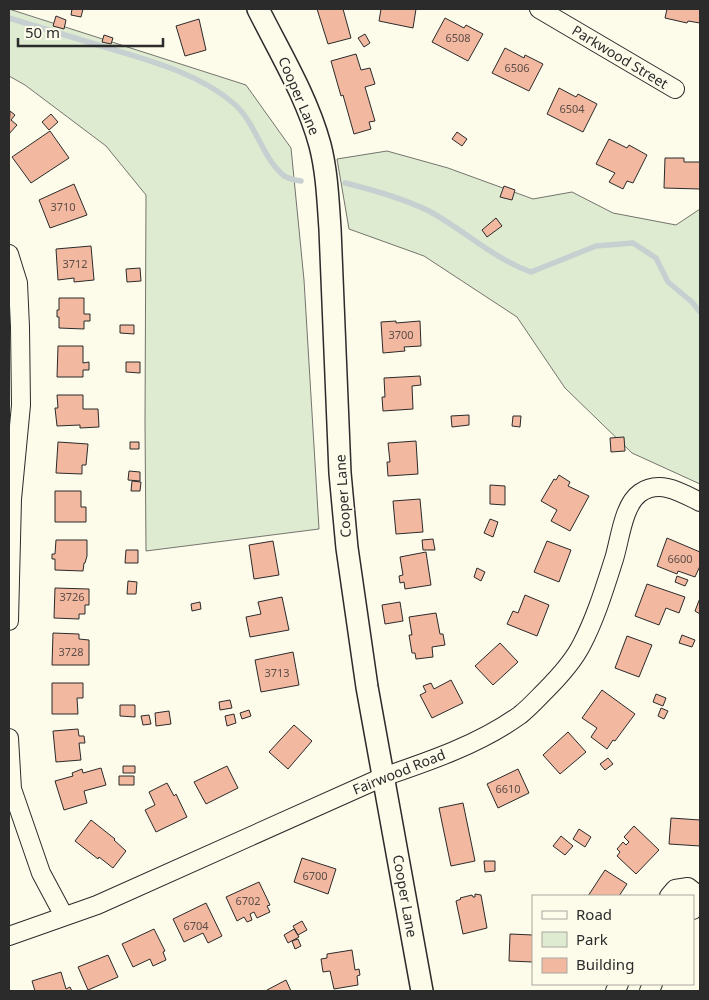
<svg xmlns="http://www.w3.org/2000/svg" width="709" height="1000" viewBox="0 0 709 1000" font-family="'Noto Sans',sans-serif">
<rect width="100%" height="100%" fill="#fdfbea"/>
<!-- green -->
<path fill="#deebd1" stroke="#74746e" d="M 9,9 L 246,85 L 291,148 L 304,280 L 319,529 L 146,551 L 145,423 L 146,195 L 106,146 L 25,85 L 9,76 Z
M 387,151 L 448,168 L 533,199 L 572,192 L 613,213 L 676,225 L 700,209 L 700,484 L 632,453 L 565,388 L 517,317 L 424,256 L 349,229 L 337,159 Z"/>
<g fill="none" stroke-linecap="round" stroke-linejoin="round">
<!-- stream -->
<path stroke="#c7d0d0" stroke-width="5.5" d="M 9,18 C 42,28 75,38 108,48 C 150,61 198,73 233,103 C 256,122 261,156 283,175 C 288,179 294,180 301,181
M 345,183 C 374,190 402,198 429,211 C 464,230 494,259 531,272 L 596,246 L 633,243 L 656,258 L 668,282 L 692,302 L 700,312"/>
</g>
<!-- building -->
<path fill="#f2b8a0" stroke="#2b2b2b" d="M 72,9 L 83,9 L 81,17 L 71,15 Z
M 317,9 L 343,9 L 351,38 L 328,44 Z
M 381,9 L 416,9 L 413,28 L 379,21 Z
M 667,9 L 700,9 L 700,23 L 688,21 L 687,23 L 665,18 Z
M 56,16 L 66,20 L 64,29 L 53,26 Z
M 445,18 L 464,28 L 466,25 L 483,34 L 468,61 L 432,42 Z
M 199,19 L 206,50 L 185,56 L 176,26 Z
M 365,34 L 370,43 L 364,47 L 358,38 Z
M 104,35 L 113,38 L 111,44 L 102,42 Z
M 505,48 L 524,58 L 525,55 L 543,64 L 529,91 L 492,73 Z
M 356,54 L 361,70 L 370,68 L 375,84 L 365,87 L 375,121 L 369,122 L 371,129 L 354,134 L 343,95 L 341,96 L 331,61 Z
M 559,88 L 576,97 L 578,94 L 597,104 L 583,132 L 547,114 Z
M 10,111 L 15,115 L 11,120 L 17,125 L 9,134 Z
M 51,114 L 58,122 L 49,130 L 42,122 Z
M 50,131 L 69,158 L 31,183 L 12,157 Z
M 457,132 L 467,139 L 462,146 L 452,139 Z
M 609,139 L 627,148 L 629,145 L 647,155 L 633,183 L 627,181 L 623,189 L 609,182 L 615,173 L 596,164 Z
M 665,158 L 684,158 L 684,162 L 700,162 L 700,189 L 664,188 Z
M 74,184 L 87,215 L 50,228 L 39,200 Z
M 504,186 L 515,190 L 512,200 L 500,197 Z
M 496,218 L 502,226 L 487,237 L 482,230 Z
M 91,246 L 94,280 L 74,282 L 74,278 L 58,280 L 56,249 Z
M 140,268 L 141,281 L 127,282 L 126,269 Z
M 59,298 L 84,298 L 84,314 L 90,314 L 90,321 L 84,321 L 84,329 L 59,328 L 59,317 L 57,317 L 57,310 L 59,310 Z
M 396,321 L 396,323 L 420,321 L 421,346 L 404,347 L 405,351 L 383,353 L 381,322 Z
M 120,325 L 134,325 L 134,334 L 120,333 Z
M 58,346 L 83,346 L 83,363 L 89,362 L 89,370 L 83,370 L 83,377 L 57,377 Z
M 126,362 L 140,362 L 140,373 L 126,372 Z
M 420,376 L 421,385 L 412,386 L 413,409 L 383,411 L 382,397 L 385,397 L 384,378 Z
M 57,395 L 83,395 L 83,409 L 98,409 L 99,427 L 80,428 L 80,425 L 57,426 L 55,408 L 58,408 Z
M 469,415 L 469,425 L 452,427 L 451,416 Z
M 513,416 L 521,416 L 520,427 L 512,426 Z
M 624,437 L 625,451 L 611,452 L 610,438 Z
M 416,441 L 418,474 L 388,476 L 387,462 L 390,462 L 388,443 Z
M 58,442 L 88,444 L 86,465 L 82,465 L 82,474 L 56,473 Z
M 130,442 L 139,442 L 139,449 L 130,449 Z
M 129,471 L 140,472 L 140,481 L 128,480 Z
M 559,475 L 570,482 L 568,486 L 589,496 L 570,531 L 551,521 L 557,510 L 541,501 L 554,479 L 556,480 Z
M 132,481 L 141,482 L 140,491 L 131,491 Z
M 490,485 L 505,486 L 505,505 L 490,504 Z
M 55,491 L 81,491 L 81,507 L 86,507 L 86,522 L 55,522 Z
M 420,499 L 423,532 L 396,534 L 393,501 Z
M 490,519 L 498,522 L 493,537 L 484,533 Z
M 667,538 L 700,552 L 700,566 L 695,577 L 678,571 L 677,574 L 657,566 Z
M 433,539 L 435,550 L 423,550 L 422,540 Z
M 56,540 L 87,540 L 87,556 L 85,563 L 84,563 L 83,571 L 55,570 L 55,559 L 52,559 L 52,554 L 55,554 Z
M 273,541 L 279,575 L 254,579 L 249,545 Z
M 547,541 L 571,550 L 559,582 L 534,572 Z
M 126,550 L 138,550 L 138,563 L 125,563 Z
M 426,552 L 431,585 L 405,589 L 404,582 L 400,583 L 399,576 L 403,575 L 400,557 Z
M 477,568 L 485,572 L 481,581 L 474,577 Z
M 677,576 L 688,580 L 685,586 L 675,582 Z
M 128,581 L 137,582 L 136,594 L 127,594 Z
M 647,584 L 685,597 L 679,613 L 666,608 L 659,625 L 635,616 Z
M 55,588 L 89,589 L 89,605 L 85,605 L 85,614 L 79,614 L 79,619 L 54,618 Z
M 525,595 L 549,605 L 537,636 L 507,624 L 513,611 L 518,613 Z
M 282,597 L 289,630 L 250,637 L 246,617 L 261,614 L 258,602 Z
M 700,598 L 700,614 L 695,611 Z
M 200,602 L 201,609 L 192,611 L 191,604 Z
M 400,602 L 403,621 L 385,624 L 382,605 Z
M 436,613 L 440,634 L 443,634 L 445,645 L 432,647 L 433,657 L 416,659 L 415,653 L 412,653 L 409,635 L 412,635 L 409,617 Z
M 53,633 L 79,634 L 79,639 L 89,640 L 89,665 L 52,665 Z
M 682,635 L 695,640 L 692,647 L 679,643 Z
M 627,636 L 652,645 L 639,677 L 615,668 Z
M 500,643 L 518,662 L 493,685 L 475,666 Z
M 293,652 L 299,685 L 261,692 L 255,660 Z
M 451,680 L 463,703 L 432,718 L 420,695 L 426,692 L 423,686 L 431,683 L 434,689 Z
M 52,683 L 83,683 L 83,698 L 77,698 L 78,714 L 52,714 Z
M 602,690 L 635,714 L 615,741 L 613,740 L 607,749 L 591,737 L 597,728 L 582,718 Z
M 656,694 L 666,698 L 663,706 L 653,702 Z
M 230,700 L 232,708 L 220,710 L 219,702 Z
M 120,705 L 135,705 L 135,717 L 120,716 Z
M 661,708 L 668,711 L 664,719 L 658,716 Z
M 249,710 L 251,716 L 242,719 L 240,713 Z
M 169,711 L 171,724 L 156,726 L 155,713 Z
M 234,714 L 236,723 L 227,726 L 225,716 Z
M 149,715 L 151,724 L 143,725 L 141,716 Z
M 294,725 L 312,741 L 288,769 L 269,752 Z
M 78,729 L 79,736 L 84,736 L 85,743 L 79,743 L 81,760 L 56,762 L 53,731 Z
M 568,732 L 586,752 L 560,774 L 543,755 Z
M 608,758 L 613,764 L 605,770 L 600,764 Z
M 123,766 L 135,766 L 135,773 L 123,773 Z
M 227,766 L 238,788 L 206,804 L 194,782 Z
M 101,768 L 106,785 L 84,791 L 87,803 L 64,810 L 55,781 L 73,776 L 72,773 L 82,769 L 83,773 Z
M 518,769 L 529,793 L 498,808 L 487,784 Z
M 119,776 L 134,776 L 134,785 L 119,785 Z
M 167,783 L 174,796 L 176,794 L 187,817 L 156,832 L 145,810 L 155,805 L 149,792 Z
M 463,803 L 475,861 L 451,866 L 439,808 Z
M 671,818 L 700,820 L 700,846 L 669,844 Z
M 91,820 L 115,839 L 114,840 L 126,851 L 113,868 L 99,857 L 98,859 L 75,841 Z
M 634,826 L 659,850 L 636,874 L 617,856 L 620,852 L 617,849 L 623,842 L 626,845 L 629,842 L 624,837 Z
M 579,829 L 591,837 L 585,847 L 573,839 Z
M 561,836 L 573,846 L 565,855 L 553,846 Z
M 302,858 L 336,869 L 328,894 L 294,882 Z
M 484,861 L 495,861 L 495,871 L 485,872 Z
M 605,870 L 627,884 L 619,896 L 588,896 Z
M 259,882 L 270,905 L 267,906 L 270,912 L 257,918 L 254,912 L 250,914 L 252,920 L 247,922 L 244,917 L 237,921 L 226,897 Z
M 475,894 L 481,895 L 487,928 L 463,934 L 456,901 L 461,899 L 460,898 L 472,895 L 473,897 L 475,897 Z
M 206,903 L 222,936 L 208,943 L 203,933 L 184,942 L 173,919 Z
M 302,921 L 307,930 L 298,935 L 293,926 Z
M 154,929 L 165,951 L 163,952 L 166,960 L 153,966 L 150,959 L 133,967 L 122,944 Z
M 294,929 L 299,937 L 288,943 L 284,935 Z
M 510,934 L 533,935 L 533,962 L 509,961 Z
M 298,939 L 301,946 L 295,949 L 292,941 Z
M 352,950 L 355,970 L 359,969 L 360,975 L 357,976 L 358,985 L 334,989 L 330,971 L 323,972 L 321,959 L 327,958 L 327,954 Z
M 108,955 L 118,977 L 88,990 L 78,967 Z
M 61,972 L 66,989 L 70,987 L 72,991 L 35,991 L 32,981 Z
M 286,980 L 291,991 L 267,991 L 267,990 Z"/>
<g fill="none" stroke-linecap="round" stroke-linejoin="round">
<!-- minor casing -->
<g stroke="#2b2b2b" stroke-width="20">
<path id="minor" d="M 539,9 L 675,89
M 9,254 L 18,283 L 20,327 L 21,405 L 12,499 L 9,621
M 9,738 L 12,789 L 41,873 L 64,916
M 669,896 L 675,889 L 688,887 L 697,894 L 693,910
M 9,936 L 97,905 L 383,777 C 430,761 480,744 520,715 C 529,708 537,699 545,691 C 559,677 573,662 582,644 C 596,617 605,587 614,559 C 620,540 623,505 640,493 C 660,479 682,493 700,502
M 615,991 L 619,984
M 649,991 L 653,984"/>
</g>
<!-- tertiary casing -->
<g stroke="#2b2b2b" stroke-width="24">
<path id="tertiary" d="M 258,9 C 280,53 307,97 320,145 C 327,172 328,201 330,229 L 340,473 L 347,548 L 367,687 L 422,991"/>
</g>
<!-- minor -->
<use href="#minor" stroke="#fdfbea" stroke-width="18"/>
<!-- tertiary -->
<use href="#tertiary" stroke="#fdfbea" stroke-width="21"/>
</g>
<g text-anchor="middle" stroke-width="4" stroke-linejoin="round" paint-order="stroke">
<!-- number labels -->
<g font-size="11" fill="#5d4e48">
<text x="458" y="42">6508</text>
<text x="517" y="72">6506</text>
<text x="572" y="113">6504</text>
<text x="63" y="211">3710</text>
<text x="75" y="268">3712</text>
<text x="401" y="339">3700</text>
<text x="680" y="563">6600</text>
<text x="72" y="601">3726</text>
<text x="71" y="656">3728</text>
<text x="277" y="677">3713</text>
<text x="508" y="793">6610</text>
<text x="315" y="880">6700</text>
<text x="248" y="905">6702</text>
<text x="196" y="930">6704</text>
</g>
<!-- street labels -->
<g font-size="14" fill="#2b2b2b" stroke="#fdfbea">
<text transform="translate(620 57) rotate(31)" y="5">Parkwood Street</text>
<text transform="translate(299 96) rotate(67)" y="5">Cooper Lane</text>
<text transform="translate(343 496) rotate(-94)" y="5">Cooper Lane</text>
<text transform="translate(399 772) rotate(-22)" y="5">Fairwood Road</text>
<text transform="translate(405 896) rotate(80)" y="5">Cooper Lane</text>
</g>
</g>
<!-- border -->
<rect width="709" height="1000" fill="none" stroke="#2b2b2b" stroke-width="20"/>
<!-- legend -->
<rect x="532" y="895" width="162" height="90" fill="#fdfbea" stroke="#a9a89e"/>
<rect x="542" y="911" width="25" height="8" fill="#fdfbea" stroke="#a9a89e"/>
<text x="576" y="920" font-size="15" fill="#2b2b2b">Road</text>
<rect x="542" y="932" width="25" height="15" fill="#deebd1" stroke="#a9a89e"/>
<text x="576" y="945" font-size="15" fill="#2b2b2b">Park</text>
<rect x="542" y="958" width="25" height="15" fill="#f2b8a0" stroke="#a9a89e"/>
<text x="576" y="970" font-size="15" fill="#2b2b2b">Building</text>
<!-- scale -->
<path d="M18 38v8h145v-8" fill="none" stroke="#2b2b2b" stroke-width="2.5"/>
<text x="25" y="38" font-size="15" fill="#2b2b2b" stroke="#fdfbea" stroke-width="4" paint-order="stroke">50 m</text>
</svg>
